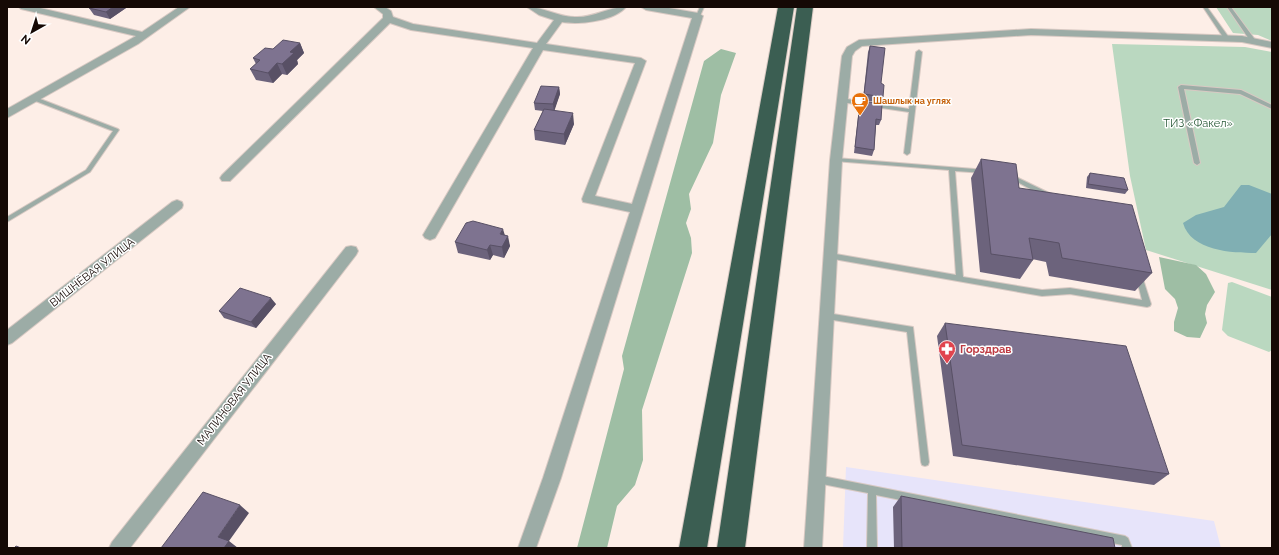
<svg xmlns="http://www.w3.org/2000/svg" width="1279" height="555" viewBox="0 0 1279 555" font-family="Raleway,sans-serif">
<rect width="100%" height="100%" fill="#fdeee7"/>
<!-- commercial -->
<path fill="#e7e4fa" d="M 846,467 L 1214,521 L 1221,548 L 843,548 Z"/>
<!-- green -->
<path fill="#bad8c0" d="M 1216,7 L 1272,7 L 1272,41 L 1258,35 L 1233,33 Z
M 1112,44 L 1245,47 L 1272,52 L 1272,290 L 1146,250 L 1130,176 Z
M 1232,282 L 1272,297 L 1272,350 L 1269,352 L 1228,336 L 1222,330 L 1228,283 Z"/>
<!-- forest -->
<path fill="#9ebea4" d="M 721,49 L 736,53 L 721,95 L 713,143 L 689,194 L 691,209 L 686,223 L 691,238 L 692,253 L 642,410 L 643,460 L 635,485 L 617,506 L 607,548 L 577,548 L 624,369 L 622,356 L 704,61 Z
M 1159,257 L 1196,265 L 1206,274 L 1215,292 L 1207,305 L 1205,314 L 1207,323 L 1200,338 L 1187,337 L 1174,331 L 1174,322 L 1178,308 L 1175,299 L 1165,289 Z"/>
<!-- water -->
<path fill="#80afb3" d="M 1241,185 L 1249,185 L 1272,194 L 1272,234 L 1256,253 C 1232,253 1191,251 1183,223 L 1196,215 L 1224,207 Z"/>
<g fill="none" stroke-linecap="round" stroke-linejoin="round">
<!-- lane casing -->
<g stroke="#d8c9c3" stroke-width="2">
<path id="lane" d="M 700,7 L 704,7 L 700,16 L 698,17 L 696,16 Z
M 1203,7 L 1207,7 L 1230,39 L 1229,40 L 1225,40 Z
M 1227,7 L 1231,7 L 1256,41 L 1255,42 L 1251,42 Z
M 919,50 L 922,52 L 910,153 L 907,155 L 904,153 L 909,112 L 841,102 L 838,100 L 841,98 L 909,109 L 916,52 Z
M 1181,85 L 1241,90 L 1272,105 L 1272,109 L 1240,94 L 1184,89 L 1200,163 L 1197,165 L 1194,163 L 1178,87 Z
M 35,97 L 118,129 L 119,130 L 90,172 L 7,222 L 7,217 L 86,170 L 113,131 L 33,100 L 33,98 Z
M 836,158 L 987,170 L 988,171 L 987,172 L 985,173 L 955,171 L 963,277 L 1042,290 L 1070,288 L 1142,300 L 1136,276 L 1137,274 L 1141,274 L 1142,276 L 1151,304 L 1150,306 L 1147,307 L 1070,294 L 1042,296 L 828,258 L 827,256 L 828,254 L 830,253 L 956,275 L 949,170 L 834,161 L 833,160 Z
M 1010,174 L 1049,193 L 1050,195 L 1047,197 L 1045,197 L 1008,177 L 1007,176 Z
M 827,313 L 913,327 L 929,462 L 928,465 L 925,466 L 922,465 L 921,462 L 907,332 L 827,319 L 824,318 L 823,316 L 824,314 Z
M 817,475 L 1125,536 L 1128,538 L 1132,548 L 1122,548 L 1122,545 L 876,495 L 877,548 L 867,548 L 868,493 L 817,483 L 814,482 L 813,479 L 814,476 Z"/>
</g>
<!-- street casing -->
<g stroke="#d8c9c3" stroke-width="2">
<path id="street" d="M 19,7 L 36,7 L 142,32 L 179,7 L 190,7 L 138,44 L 7,118 L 7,109 L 136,36 L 21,9 Z
M 374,7 L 385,7 L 391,11 L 393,17 L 413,24 L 537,43 L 554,20 L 539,15 L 527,7 C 544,7 558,17 575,17 C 593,18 608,7 626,7 C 614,21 580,25 562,22 L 546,44 L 641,58 L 646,61 L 595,196 L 632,204 L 692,18 L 646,10 L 641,7 L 663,7 L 698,13 L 703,16 L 561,478 L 536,548 L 518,548 L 543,478 L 630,212 L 588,203 L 583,202 L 582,199 L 635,63 L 543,50 L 435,238 L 430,240 L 425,238 L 423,235 L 533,48 L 411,30 L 390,23 L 230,181 L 222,181 L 220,178 L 222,175 L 383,18 L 383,14 Z
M 1031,29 L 1242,36 L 1272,42 L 1272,48 L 1242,42 L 1031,35 L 862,46 L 855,51 L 852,56 L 842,160 L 822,548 L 804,548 L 830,160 L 842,56 L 847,47 L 859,40 Z
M 177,200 L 182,202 L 183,205 L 182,208 L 12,343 L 7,345 L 7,330 L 172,202 Z
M 351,246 L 356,247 L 358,251 L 356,255 L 130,548 L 109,548 L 112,542 L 346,247 Z"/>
</g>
<!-- highway casing -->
<g stroke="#d8c9c3" stroke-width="2">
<path id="highway" d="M 778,7 L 794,7 L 707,548 L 679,548 Z
M 797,7 L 813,7 L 745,548 L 717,548 Z"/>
</g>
<!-- lane -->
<use href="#lane" fill="#9caca6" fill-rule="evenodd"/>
<!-- street -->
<use href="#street" fill="#9caca6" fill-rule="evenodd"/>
<!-- highway -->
<use href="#highway" fill="#3b5e52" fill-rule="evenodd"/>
</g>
<!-- wall -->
<path fill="#6c637c" d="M 89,8 L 126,8 L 110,19 L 94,15 Z
M 300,43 L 304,53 L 297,60 L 298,64 L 287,75 L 282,74 L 273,83 L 256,80 L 250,69 L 256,64 L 253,58 L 273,49 Z
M 870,46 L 881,83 L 883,97 L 881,103 L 863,100 L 868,52 Z
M 559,87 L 560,94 L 554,110 L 574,124 L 565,145 L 535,140 L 534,130 L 543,111 L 535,110 L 534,103 Z
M 863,101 L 881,120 L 879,125 L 876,125 L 874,150 L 872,156 L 854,153 L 859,108 L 860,103 L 863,103 Z
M 981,159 L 1019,188 L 1152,273 L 1135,291 L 1049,276 L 1046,262 L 1032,259 L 1033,260 L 1020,279 L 980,272 L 971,178 Z
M 1090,173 L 1128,190 L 1125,194 L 1086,188 L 1087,177 Z
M 505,235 L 510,246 L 504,258 L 493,255 L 490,260 L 458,253 L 455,242 Z
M 276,304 L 256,328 L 224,318 L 219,311 Z
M 945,323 L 1169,474 L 1154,485 L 953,456 L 937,336 Z
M 901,496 L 1115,548 L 894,548 L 893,507 Z"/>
<!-- shaded-wall -->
<path fill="#585065" d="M 113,7 L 126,7 L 126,8 L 110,19 L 106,12 Z
M 300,43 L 304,53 L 297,60 L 298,64 L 287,75 L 282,64 L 290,52 Z
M 277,63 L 282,74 L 273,83 L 268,73 Z
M 559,87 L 560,94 L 554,112 L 553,104 Z
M 573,113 L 574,124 L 565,145 L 564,134 Z
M 503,229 L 506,239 L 500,234 Z
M 508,236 L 510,246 L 504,258 L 502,247 Z
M 490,245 L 493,255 L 490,260 L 487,250 Z
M 271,298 L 276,304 L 256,328 L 251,322 Z
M 240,505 L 249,513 L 229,541 L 238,548 L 224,548 L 218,537 Z"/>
<!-- building -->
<path fill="#7e7390" stroke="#585065" d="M 90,7 L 113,7 L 106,12 L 89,8 Z
M 283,40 L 300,43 L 290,52 L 294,53 L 282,64 L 277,63 L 268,73 L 250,69 L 260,60 L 253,58 L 265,48 L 273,49 Z
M 870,46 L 885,48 L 881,83 L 884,85 L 883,97 L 864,94 Z
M 541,86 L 559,87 L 553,104 L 534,103 Z
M 863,101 L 882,104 L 881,120 L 876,119 L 874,150 L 855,147 L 860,103 L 863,103 Z
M 544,109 L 573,113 L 564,134 L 534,130 Z
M 981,159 L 1016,164 L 1019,188 L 1132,205 L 1152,273 L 1062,258 L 1059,243 L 1029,238 L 1033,260 L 991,254 Z
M 1090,173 L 1124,178 L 1128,190 L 1088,184 Z
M 473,221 L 503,229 L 500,234 L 508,236 L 502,247 L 490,245 L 487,250 L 455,242 L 466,223 Z
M 240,288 L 271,298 L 251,322 L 219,311 Z
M 945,323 L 1126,346 L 1169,474 L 962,445 Z
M 203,492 L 240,505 L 218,537 L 229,541 L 224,548 L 161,548 Z
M 901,496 L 1113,538 L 1115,548 L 902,548 Z
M 16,546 L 21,548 L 14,548 Z"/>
<!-- icons -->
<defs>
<g id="cafe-pin" transform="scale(0.9)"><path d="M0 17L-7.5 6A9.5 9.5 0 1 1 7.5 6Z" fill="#e8710a" stroke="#fff"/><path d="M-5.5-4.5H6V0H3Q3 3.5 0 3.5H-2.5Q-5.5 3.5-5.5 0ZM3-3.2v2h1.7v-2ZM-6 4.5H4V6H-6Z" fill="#fff"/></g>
<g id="pharmacy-pin" transform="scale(0.9)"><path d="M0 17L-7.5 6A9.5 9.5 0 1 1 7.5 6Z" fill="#e0444e" stroke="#fff"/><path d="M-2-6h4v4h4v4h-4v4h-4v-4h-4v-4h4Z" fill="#fff"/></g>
</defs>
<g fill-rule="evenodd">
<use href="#cafe-pin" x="860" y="101"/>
<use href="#pharmacy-pin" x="947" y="349"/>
</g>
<g text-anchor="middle" stroke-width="3" stroke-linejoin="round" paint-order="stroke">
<!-- far-food labels -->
<g font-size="9" font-weight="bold" fill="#c56008" stroke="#fff" text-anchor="start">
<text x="873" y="104">Шашлык на углях</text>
</g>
<!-- park labels -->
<g font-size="11" fill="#255734" stroke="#fff">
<text x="1198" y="127">ТИЗ «Факел»</text>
</g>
<!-- street labels -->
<g font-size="11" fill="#150905" stroke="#fff">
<text transform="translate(92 272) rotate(-38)" y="4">ВИШНЁВАЯ УЛИЦА</text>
<text transform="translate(234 399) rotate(-52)" y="4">МАЛИНОВАЯ УЛИЦА</text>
</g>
<!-- health labels -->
<g font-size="11" font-weight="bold" fill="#be3a42" stroke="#fff" text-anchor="start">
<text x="960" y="353">Горздрав</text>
</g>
</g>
<!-- border -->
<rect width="1279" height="555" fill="none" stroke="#150905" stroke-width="16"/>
<!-- north arrow -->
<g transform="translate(32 32) rotate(219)" stroke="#ffffff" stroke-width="3" paint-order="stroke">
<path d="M0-3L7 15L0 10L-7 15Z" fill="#150905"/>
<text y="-6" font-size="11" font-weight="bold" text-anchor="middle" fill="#150905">N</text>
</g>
</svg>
